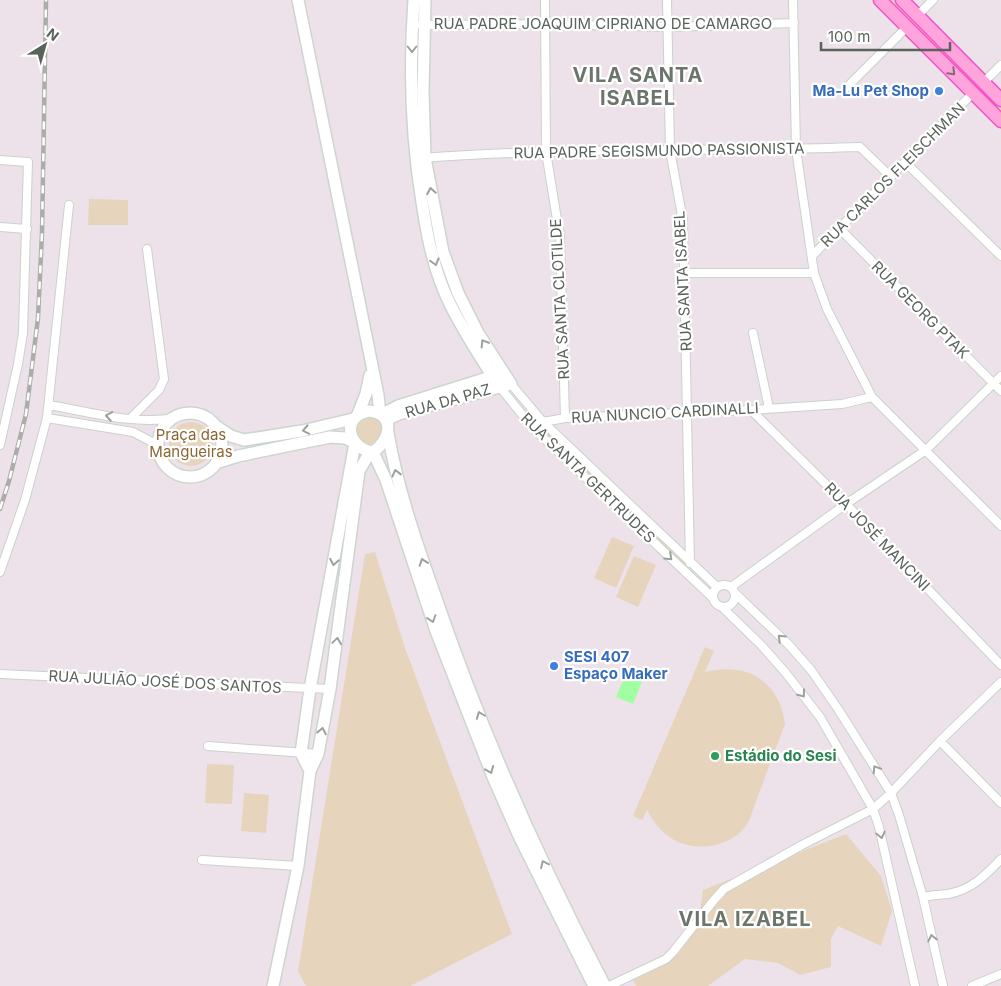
<svg xmlns="http://www.w3.org/2000/svg" width="1001" height="986" viewBox="0 0 1001 986" font-family="Inter,sans-serif">
<rect width="100%" height="100%" fill="#ede2e9"/>
<!-- green -->
<path fill="#e6d4bd" d="M 891,0 L 897,0 L 1001,105 L 1001,112 Z
M 89,199 L 128,200 L 128,225 L 88,225 Z
M355 430a14 14 0 1 1 28 0a14 14 0 1 1-28 0Z
M169 444a22 22 0 1 1 44 0a22 22 0 1 1-44 0Z
M 544,430 L 548,430 L 687,563 L 685,567 L 543,433 Z
M 612,537 L 634,546 L 616,588 L 594,578 Z
M 375,552 L 405,648 L 512,934 L 410,986 L 306,986 L 298,971 L 365,554 Z
M 634,556 L 656,565 L 638,607 L 616,597 Z
M 705,647 L 714,651 L 705,672 C 747,662 779,680 785,724 C 776,749 766,774 757,799 C 753,808 751,820 745,827 C 734,842 711,849 693,846 C 671,843 657,829 647,810 L 642,820 L 633,816 Z
M 207,764 L 234,765 L 232,804 L 205,803 Z
M 244,793 L 269,795 L 266,833 L 241,831 Z
M 846,834 L 881,876 L 892,911 L 881,946 L 838,926 L 831,939 L 831,967 L 800,975 L 778,963 L 745,959 L 708,986 L 636,986 L 630,972 L 663,958 L 700,912 L 703,890 Z"/>
<!-- water -->
<path fill="#a0ffa0" d="M 629,667 L 645,674 L 633,704 L 616,697 Z"/>
<g fill="none" stroke-linecap="round" stroke-linejoin="round">
<!-- street casing -->
<g stroke="#cad2cc" stroke-width="10">
<path id="street" d="M 545,0 L 546,152 L 560,238 L 565,418
M 667,0 L 670,150 L 683,221 L 690,563
M 793,0 L 796,149 L 814,273 L 827,309 L 872,397 L 1001,526
M 917,16 L 933,0
M 421,25 L 545,24 L 668,27 L 794,23
M 984,82 L 1001,65
M 846,88 L 907,27
M 422,158 C 567,147 714,152 860,147 L 891,177
M 0,160 L 28,162 L 23,333 L 18,364 L 0,445
M 905,162 L 1001,256
M 0,227 L 27,229
M 839,228 L 1001,391
M 812,256 L 973,93
M 685,273 L 814,273
M 753,333 L 769,408
M 511,384 L 543,422 L 717,587
M 499,386 L 534,429 L 713,598
M 49,405 C 90,412 133,425 175,418
M 751,410 L 846,504 L 1001,665
M 47,418 L 133,432 L 152,442 L 160,450
M 130,419 L 159,390 L 164,379 L 147,249
M 534,429 L 543,422 L 565,418 L 751,410 L 842,404 L 872,397
M 0,572 L 25,500 L 47,418 L 69,205
M713 596a11 11 0 1 1 22 0a11 11 0 1 1-22 0Z
M 731,587 L 846,504 L 926,450 L 1001,376
M 736,594 L 789,645 L 811,670 L 838,709 L 891,793 L 899,815 L 923,897 L 943,986
M 722,607 L 762,646 L 785,672 L 820,717 L 873,809 L 879,827 L 915,986
M 0,674 L 330,689
M 940,741 L 1001,803
M 208,746 L 318,754
M 202,860 L 298,866
M 923,897 C 931,895 939,895 948,894 C 971,890 985,876 1001,859
M 609,986 L 666,959 L 673,952 L 714,900 L 724,889 L 802,845 L 873,809 L 891,793 L 940,741 L 1001,682
M 972,986 L 1001,974"/>
</g>
<!-- secondary casing -->
<g stroke="#ccd6ce" stroke-width="14">
<path id="secondary" d="M 298,0 L 378,395 L 380,414
M 414,0 C 409,68 411,135 422,202 C 427,236 434,272 450,304 C 464,332 482,360 499,386
M 369,411 C 396,414 391,440 373,452 C 348,449 340,416 369,411 Z
M158 445a32 32 0 1 1 64 0a32 32 0 1 1-64 0Z
M 358,414 L 366,394 L 370,375
M 383,414 L 398,406 L 500,374
M 386,420 L 399,414 L 511,384 L 478,333 L 458,293 L 443,252 L 425,158 L 423,92 L 425,0
M 216,426 L 231,436 L 244,440 L 302,431 L 353,419
M 388,433 C 398,492 418,547 438,604 C 483,735 540,863 605,986
M 373,452 L 386,480 L 436,631 L 493,777 L 519,836 L 594,986
M 216,463 L 238,456 L 330,437 L 345,438 L 354,442
M 310,771 L 301,753 L 310,689 L 355,443
M 273,986 L 298,866 L 310,771 L 318,754 L 330,689 L 359,471 L 370,452"/>
</g>
<!-- primary casing -->
<g stroke="#f553c7" stroke-width="15">
<path id="primary" d="M 880,0 L 1001,121
M 902,0 L 1001,100"/>
</g>
<!-- street -->
<use href="#street" stroke="#fff" stroke-width="8"/>
<!-- secondary -->
<use href="#secondary" stroke="#fff" stroke-width="11"/>
<!-- primary -->
<use href="#primary" stroke="#ffa5db" stroke-width="12"/>
<!-- rail casing -->
<g stroke="#abadab" stroke-width="4.5">
<path id="rail" d="M 0,509 L 9,481 L 26,414 L 38,318 L 42,233 L 46,0"/>
</g>
<!-- rail -->
<use href="#rail" stroke="#fff" stroke-width="2.5" stroke-dasharray="8" stroke-linecap="butt"/>
</g>
<!-- one-way arrows -->
<defs><path id="oneway-chevron" d="M-2-3.5L2.5 0L-2 3.5" fill="none" stroke-width="1.6" stroke-linecap="round" stroke-linejoin="round" transform="scale(1.25)"/></defs>
<g stroke="#9ca19d">
<use href="#oneway-chevron" transform="translate(412 49) rotate(90)"/>
<use href="#oneway-chevron" transform="translate(431 191) rotate(-100)"/>
<use href="#oneway-chevron" transform="translate(435 262) rotate(74)"/>
<use href="#oneway-chevron" transform="translate(484 343) rotate(-122)"/>
<use href="#oneway-chevron" transform="translate(109 416) rotate(-170)"/>
<use href="#oneway-chevron" transform="translate(306 430) rotate(169)"/>
<use href="#oneway-chevron" transform="translate(396 473) rotate(-104)"/>
<use href="#oneway-chevron" transform="translate(669 557) rotate(43)"/>
<use href="#oneway-chevron" transform="translate(334 562) rotate(100)"/>
<use href="#oneway-chevron" transform="translate(423 562) rotate(-109)"/>
<use href="#oneway-chevron" transform="translate(432 619) rotate(72)"/>
<use href="#oneway-chevron" transform="translate(781 638) rotate(-136)"/>
<use href="#oneway-chevron" transform="translate(337 641) rotate(-82)"/>
<use href="#oneway-chevron" transform="translate(802 694) rotate(53)"/>
<use href="#oneway-chevron" transform="translate(480 715) rotate(-111)"/>
<use href="#oneway-chevron" transform="translate(322 731) rotate(-79)"/>
<use href="#oneway-chevron" transform="translate(876 769) rotate(-122)"/>
<use href="#oneway-chevron" transform="translate(490 770) rotate(68)"/>
<use href="#oneway-chevron" transform="translate(881 835) rotate(77)"/>
<use href="#oneway-chevron" transform="translate(544 864) rotate(-115)"/>
<use href="#oneway-chevron" transform="translate(932 938) rotate(-102)"/>
</g>
<use stroke="#7b7075" href="#oneway-chevron" transform="translate(952 72) rotate(45)"/>
<!-- markers -->
<g fill="#3f7fe0" stroke="#fff" stroke-width="2">
<circle cx="939" cy="91" r="5"/>
<circle cx="554" cy="666" r="5"/>
</g>
<circle fill="#2e9e5b" stroke="#fff" stroke-width="2" cx="715" cy="756" r="5"/>
<g text-anchor="middle" stroke-width="4.5" stroke-linejoin="round" paint-order="stroke">
<!-- street labels -->
<g font-size="15" fill="#5a635b" stroke="#fff">
<text x="603" y="29">RUA PADRE JOAQUIM CIPRIANO DE CAMARGO</text>
<text transform="translate(659 151) rotate(-1)" y="5">RUA PADRE SEGISMUNDO PASSIONISTA</text>
<text transform="translate(893 175) rotate(-45)" y="5">RUA CARLOS FLEISCHMAN</text>
<text transform="translate(683 281) rotate(-93)" y="5">RUA SANTA ISABEL</text>
<text transform="translate(560 299) rotate(-93)" y="5">RUA SANTA CLOTILDE</text>
<text transform="translate(920 310) rotate(45)" y="5">RUA GEORG PTAK</text>
<text transform="translate(448 401) rotate(-16)" y="5">RUA DA PAZ</text>
<text transform="translate(665 413) rotate(-3)" y="5">RUA NUNCIO CARDINALLI</text>
<text transform="translate(588 478) rotate(44)" y="5">RUA SANTA GERTRUDES</text>
<text transform="translate(877 537) rotate(46)" y="5">RUA JOSÉ MANCINI</text>
<text transform="translate(165 682) rotate(3)" y="5">RUA JULIÃO JOSÉ DOS SANTOS</text>
</g>
<!-- shop labels -->
<g font-size="15" font-weight="bold" fill="#366cbe" stroke="#fff" text-anchor="end">
<text x="929" y="96">Ma-Lu Pet Shop</text>
<text x="564" y="662" text-anchor="start">SESI 407<tspan x="564" dy="17">Espaço Maker</tspan></text>
</g>
<!-- park labels -->
<g font-size="15" fill="#896833" stroke="#fff">
<text x="191" y="440">Praça das<tspan x="191" dy="17">Mangueiras</tspan></text>
</g>
<!-- leisure labels -->
<g font-size="15" font-weight="bold" fill="#27864d" stroke="#fff" text-anchor="start">
<text x="725" y="761">Estádio do Sesi</text>
</g>
<!-- district labels -->
<g font-size="20" font-weight="bold" letter-spacing="1" fill="#6b756c" stroke="#fff">
<text x="638" y="82">VILA SANTA<tspan x="638" dy="23">ISABEL</tspan></text>
<text x="745" y="926">VILA IZABEL</text>
</g>
</g>
<!-- north arrow -->
<g transform="translate(45 45) rotate(37)" stroke="#ffffff" stroke-width="4" paint-order="stroke">
<path d="M0-4L9 19L0 12L-9 19Z" fill="#5a635b"/>
<text y="-8" font-size="14" font-weight="bold" text-anchor="middle" fill="#5a635b">N</text>
</g>
<!-- scale -->
<path d="M821 42v8h129v-8" fill="none" stroke="#5a635b" stroke-width="2.5"/>
<text x="828" y="42" font-size="15" fill="#5a635b" stroke="#ffffff" stroke-width="4" paint-order="stroke">100 m</text>
</svg>
